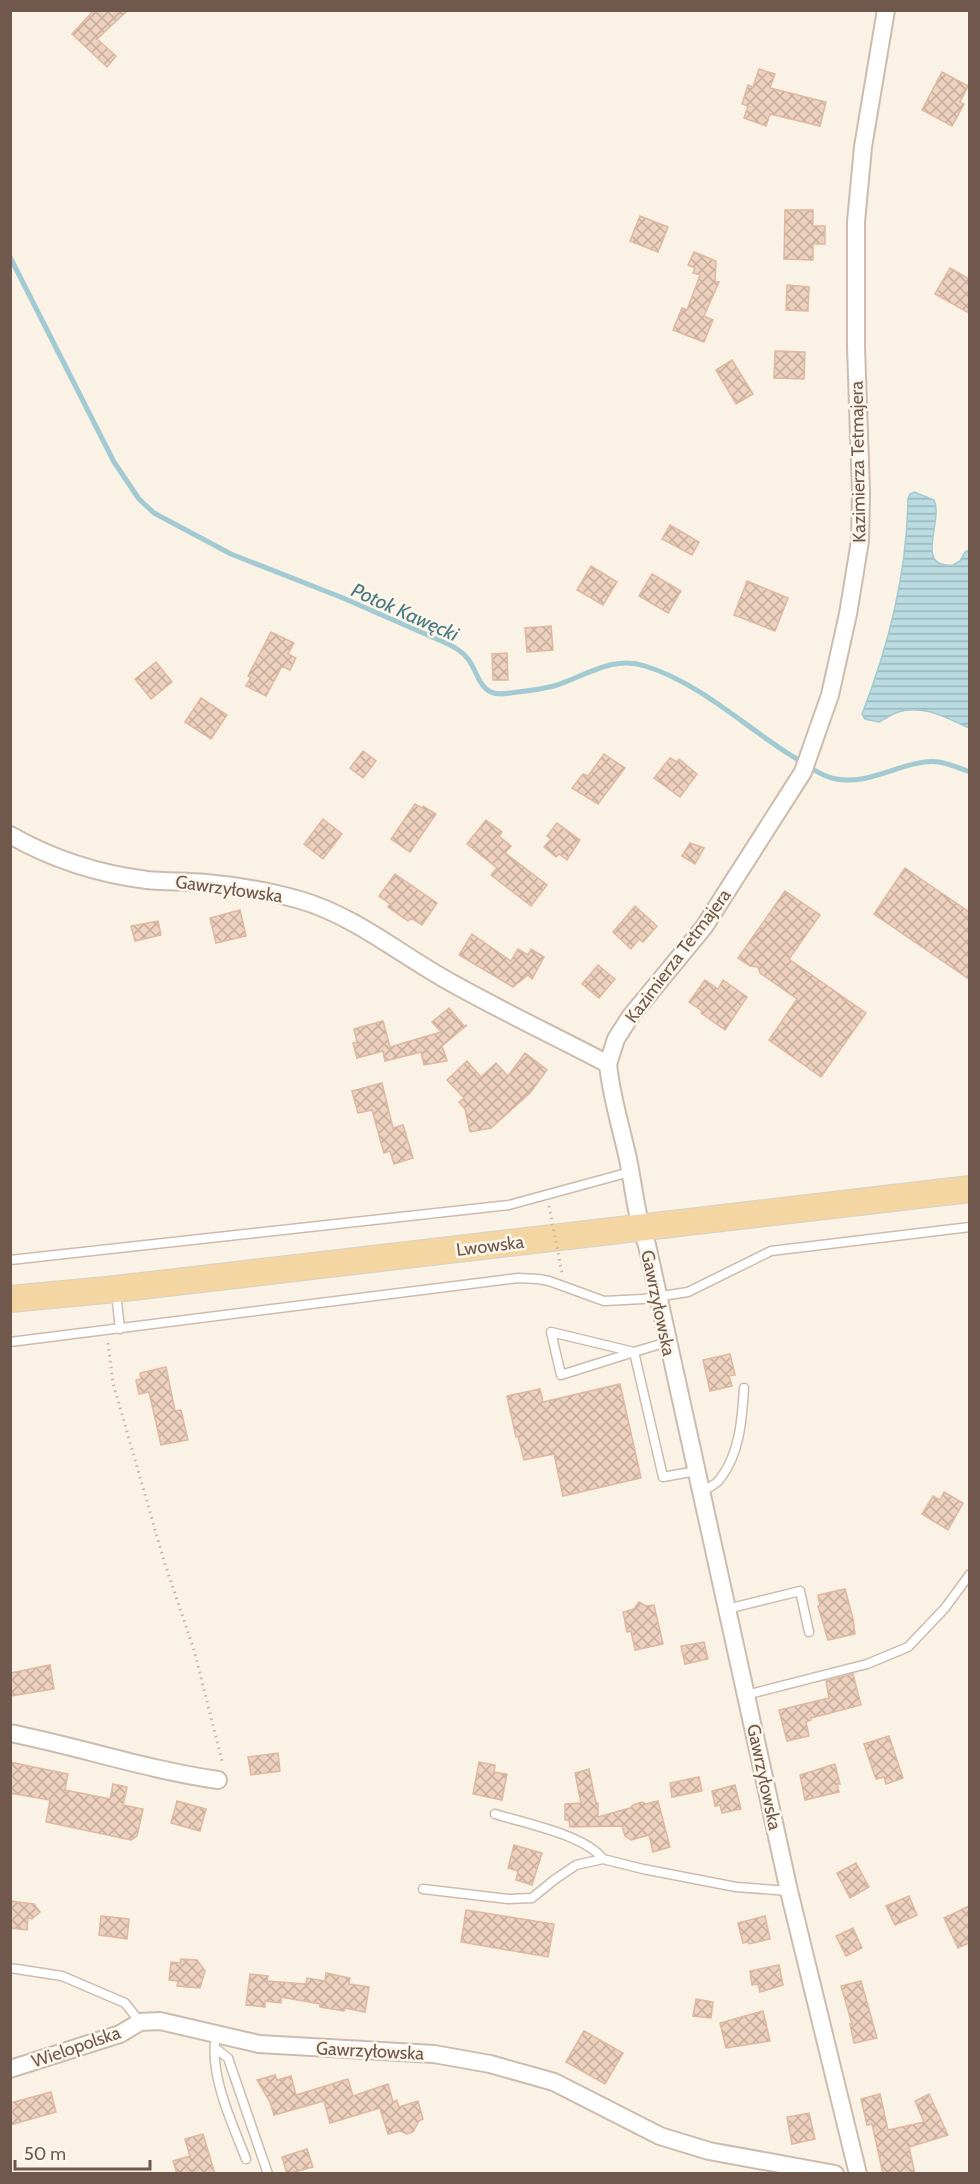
<svg xmlns="http://www.w3.org/2000/svg" width="980" height="2184" viewBox="0 0 980 2184" font-family="Cabin,sans-serif">
<defs>
<pattern id="water-rules" width="6" height="5" patternUnits="userSpaceOnUse" patternTransform="scale(1.5)"><rect width="6" height="5" fill="#badbe2"/><path d="M0 2.5h6" fill="none" stroke="#9cb5b9"/></pattern>
<pattern id="building-cross-hatch" width="8" height="8" patternUnits="userSpaceOnUse" patternTransform="scale(1.5)"><rect width="8" height="8" fill="#edd1be"/><path d="M0 0l8 8M0 8l8-8" fill="none" stroke="#c4ad9d"/></pattern>
</defs>
<rect width="100%" height="100%" fill="#faf2e4"/>
<!-- water -->
<path fill="url(#water-rules)" stroke="#a1cad2" stroke-width="1.5" d="M 914,492 L 934,500 C 944,520 913,569 953,565 L 960,561 L 965,552 L 969,550 L 969,728 C 947,718 921,703 896,713 C 890,715 885,719 879,722 L 865,719 L 862,714 C 889,645 907,573 908,499 L 910,494 Z"/>
<g fill="none" stroke-linecap="round" stroke-linejoin="round">
<!-- stream -->
<path stroke="#a1cad2" stroke-width="5" d="M 10,257 L 114,462 L 139,499 L 154,513 L 231,554 L 343,598 L 446,643 C 454,647 462,651 468,659 C 476,669 479,687 491,692 C 499,696 509,693 518,692 C 530,691 542,689 554,686 C 584,677 612,655 645,666 C 700,683 744,726 792,756 C 806,764 820,776 836,779 C 872,786 906,758 939,762 C 950,764 960,768 970,772"/>
</g>
<!-- building -->
<path fill="url(#building-cross-hatch)" stroke="#deb8a0" stroke-width="1.5" d="M 94,10 L 128,10 L 97,39 L 116,56 L 107,67 L 72,34 Z
M 759,69 L 775,74 L 770,88 L 826,102 L 820,126 L 770,114 L 766,126 L 744,118 L 748,106 L 742,104 L 748,85 L 753,87 Z
M 942,72 L 968,86 L 960,102 L 964,104 L 952,126 L 922,110 Z
M 785,210 L 813,210 L 813,226 L 825,226 L 825,244 L 813,244 L 813,260 L 784,259 Z
M 640,216 L 668,227 L 658,252 L 630,241 Z
M 694,252 L 716,261 L 715,282 L 719,282 L 704,316 L 713,320 L 704,342 L 673,330 L 682,308 L 687,310 L 700,275 L 693,273 L 695,268 L 688,265 Z
M 950,268 L 969,279 L 969,313 L 935,294 Z
M 787,285 L 809,287 L 808,311 L 786,310 Z
M 775,351 L 805,352 L 804,379 L 774,378 Z
M 732,360 L 753,394 L 736,404 L 716,370 Z
M 670,525 L 699,542 L 692,555 L 662,539 Z
M 591,566 L 617,582 L 603,605 L 577,590 Z
M 652,574 L 681,591 L 668,613 L 639,596 Z
M 747,581 L 788,598 L 775,631 L 734,615 Z
M 551,626 L 553,650 L 527,652 L 525,628 Z
M 271,632 L 294,643 L 288,654 L 296,658 L 290,670 L 282,666 L 266,696 L 246,686 L 251,677 L 248,676 Z
M 507,653 L 508,680 L 493,680 L 492,654 Z
M 156,662 L 172,682 L 151,699 L 135,679 Z
M 201,698 L 227,715 L 211,739 L 185,722 Z
M 363,751 L 376,761 L 363,778 L 350,768 Z
M 604,754 L 625,768 L 598,804 L 572,788 L 583,774 L 588,776 Z
M 670,758 L 677,762 L 679,759 L 697,774 L 680,797 L 654,778 Z
M 415,804 L 422,808 L 423,806 L 436,814 L 410,852 L 391,839 Z
M 323,819 L 342,834 L 323,859 L 304,844 Z
M 486,820 L 502,832 L 499,836 L 511,846 L 505,853 L 547,885 L 531,906 L 491,875 L 497,868 L 467,844 Z
M 557,823 L 580,840 L 567,860 L 559,854 L 556,857 L 544,847 L 551,839 L 547,836 Z
M 690,843 L 704,848 L 695,864 L 682,856 Z
M 905,868 L 969,912 L 969,979 L 874,914 Z
M 395,874 L 437,903 L 422,925 L 411,918 L 408,921 L 388,907 L 390,904 L 379,896 Z
M 785,891 L 820,915 L 789,959 L 866,1013 L 821,1077 L 769,1040 L 797,999 L 760,973 L 758,967 L 750,966 L 738,958 Z
M 635,906 L 657,926 L 643,942 L 639,939 L 631,949 L 613,932 Z
M 240,910 L 246,936 L 216,943 L 210,918 Z
M 158,921 L 161,935 L 135,941 L 131,926 Z
M 472,934 L 511,961 L 518,949 L 528,955 L 531,949 L 544,957 L 532,979 L 528,975 L 513,987 L 459,955 Z
M 598,965 L 615,979 L 599,998 L 582,984 Z
M 705,980 L 718,989 L 723,980 L 747,997 L 725,1030 L 701,1013 L 702,1011 L 689,1002 Z
M 449,1008 L 464,1026 L 467,1025 L 442,1046 L 447,1061 L 424,1065 L 421,1052 L 385,1061 L 383,1051 L 357,1058 L 353,1043 L 357,1042 L 354,1029 L 383,1021 L 390,1047 L 441,1032 L 432,1022 Z
M 525,1053 L 547,1070 L 530,1093 L 491,1128 L 470,1132 L 465,1109 L 459,1102 L 464,1098 L 447,1080 L 467,1061 L 481,1077 L 496,1063 L 508,1076 Z
M 382,1083 L 393,1128 L 403,1125 L 413,1158 L 394,1164 L 390,1151 L 384,1153 L 372,1110 L 358,1113 L 352,1091 Z
M 730,1354 L 735,1375 L 729,1376 L 732,1386 L 710,1391 L 703,1360 Z
M 166,1367 L 175,1411 L 181,1410 L 188,1440 L 161,1445 L 149,1392 L 139,1394 L 136,1380 L 141,1379 L 140,1373 Z
M 620,1384 L 641,1478 L 563,1496 L 554,1454 L 524,1460 L 518,1437 L 516,1437 L 507,1396 L 540,1389 L 543,1402 Z
M 944,1492 L 963,1503 L 948,1530 L 922,1514 L 933,1496 L 940,1500 Z
M 845,1589 L 853,1619 L 855,1634 L 828,1640 L 818,1606 L 820,1606 L 818,1595 Z
M 639,1602 L 646,1606 L 654,1605 L 663,1644 L 635,1650 L 631,1631 L 627,1632 L 623,1612 L 634,1609 Z
M 704,1642 L 708,1659 L 685,1664 L 681,1646 Z
M 50,1665 L 54,1689 L 10,1696 L 10,1673 Z
M 853,1674 L 861,1705 L 811,1718 L 811,1720 L 806,1722 L 809,1736 L 787,1741 L 779,1710 L 829,1698 L 826,1681 Z
M 889,1736 L 903,1778 L 886,1784 L 884,1777 L 876,1779 L 864,1744 Z
M 278,1753 L 280,1771 L 251,1775 L 248,1757 Z
M 10,1762 L 68,1774 L 65,1790 L 110,1799 L 113,1784 L 127,1787 L 123,1805 L 143,1809 L 137,1836 L 131,1840 L 46,1822 L 50,1800 L 10,1793 Z
M 479,1762 L 495,1765 L 494,1772 L 507,1774 L 502,1800 L 473,1794 Z
M 835,1764 L 840,1784 L 837,1784 L 839,1792 L 805,1800 L 800,1775 Z
M 589,1769 L 596,1803 L 598,1803 L 598,1817 L 630,1808 L 633,1805 L 642,1802 L 646,1804 L 658,1801 L 670,1847 L 653,1852 L 649,1835 L 631,1840 L 625,1836 L 622,1826 L 570,1827 L 569,1820 L 565,1820 L 565,1804 L 581,1803 L 575,1773 Z
M 699,1777 L 702,1791 L 672,1797 L 670,1783 Z
M 735,1785 L 741,1809 L 722,1813 L 720,1805 L 715,1806 L 712,1791 Z
M 177,1801 L 206,1809 L 200,1831 L 171,1823 Z
M 514,1845 L 542,1853 L 532,1885 L 516,1880 L 518,1871 L 508,1868 Z
M 856,1863 L 869,1887 L 850,1898 L 837,1873 Z
M 909,1896 L 917,1915 L 895,1925 L 886,1906 Z
M 10,1901 L 34,1904 L 40,1912 L 32,1919 L 28,1918 L 27,1930 L 10,1928 Z
M 969,1906 L 969,1943 L 958,1948 L 944,1918 Z
M 466,1910 L 554,1924 L 548,1957 L 461,1942 Z
M 101,1916 L 129,1919 L 127,1939 L 99,1935 Z
M 765,1916 L 770,1939 L 749,1944 L 748,1942 L 743,1943 L 738,1923 Z
M 853,1928 L 862,1948 L 846,1956 L 836,1936 Z
M 181,1959 L 197,1960 L 205,1971 L 200,1988 L 177,1986 L 178,1981 L 169,1980 L 171,1962 L 180,1963 Z
M 779,1965 L 783,1985 L 760,1992 L 758,1984 L 752,1985 L 750,1971 Z
M 326,1973 L 350,1978 L 349,1984 L 369,1987 L 365,2012 L 345,2008 L 344,2011 L 320,2007 L 320,2004 L 281,1997 L 281,2003 L 265,2001 L 265,2007 L 246,2005 L 250,1974 L 268,1976 L 267,1981 L 306,1984 L 307,1978 L 325,1981 Z
M 861,1981 L 877,2038 L 854,2043 L 850,2024 L 852,2024 L 841,1986 Z
M 696,1999 L 713,2002 L 711,2018 L 693,2016 Z
M 763,2011 L 770,2041 L 726,2048 L 720,2023 Z
M 584,2031 L 623,2053 L 605,2084 L 566,2062 Z
M 275,2075 L 277,2080 L 291,2076 L 296,2095 L 348,2079 L 353,2096 L 388,2084 L 393,2102 L 397,2100 L 399,2107 L 418,2101 L 423,2119 L 419,2121 L 413,2132 L 407,2134 L 400,2131 L 388,2134 L 380,2108 L 330,2123 L 324,2101 L 274,2115 L 270,2102 L 257,2080 Z
M 51,2092 L 56,2112 L 10,2125 L 10,2103 Z
M 880,2094 L 888,2130 L 924,2122 L 915,2101 L 929,2094 L 948,2135 L 909,2147 L 915,2174 L 883,2174 L 872,2124 L 867,2125 L 861,2099 Z
M 809,2113 L 815,2139 L 792,2144 L 787,2117 Z
M 203,2134 L 215,2174 L 177,2174 L 173,2161 L 190,2156 L 185,2139 Z
M 307,2149 L 313,2167 L 287,2174 L 282,2157 Z"/>
<g fill="none" stroke-linecap="round" stroke-linejoin="round">
<!-- service casing -->
<g stroke="#cdbcae" stroke-width="11">
<path id="service" d="M 10,1260 L 509,1205 L 630,1172
M 116,1293 L 120,1329
M 10,1342 L 518,1278 L 538,1279 L 549,1281 L 604,1301 L 643,1299 L 688,1292 L 771,1251 L 970,1227
M 667,1342 L 634,1352 L 551,1332 L 561,1375 L 634,1352 L 663,1477 L 696,1471
M 701,1492 C 707,1488 716,1485 720,1479 C 740,1453 742,1419 744,1388
M 727,1609 L 800,1591 L 809,1632
M 746,1695 L 867,1664 L 908,1647 L 945,1608 L 970,1574
M 495,1814 C 524,1823 585,1835 603,1859
M 423,1889 L 508,1899 L 532,1898 L 554,1880 L 576,1865 L 603,1859 L 643,1869 L 736,1887 L 789,1891
M 10,1968 L 62,1976 L 125,2003 L 140,2022
M 215,2043 C 211,2079 233,2125 246,2159
M 215,2048 L 228,2058 L 268,2174"/>
</g>
<!-- minor casing -->
<g stroke="#cdbcae" stroke-width="20">
<path id="minor" d="M 10,835 C 52,859 99,874 147,880 C 167,882 187,881 206,883 C 238,886 269,891 300,900 C 352,915 396,951 443,978 C 497,1009 553,1035 608,1064 C 611,1096 621,1127 628,1159 C 634,1188 636,1217 647,1245 L 789,1891 L 858,2174
M 608,1064 L 616,1039 L 630,1017 L 704,927 L 803,772 L 830,695 L 848,614 L 860,541 L 861,493 L 856,347 L 856,222 L 863,147 L 886,10
M 10,1733 C 80,1747 148,1770 218,1780
M 10,2069 L 120,2034 L 140,2022 L 160,2021 L 259,2044 L 434,2054 L 490,2064 L 554,2082 L 660,2136 L 709,2151 L 835,2174"/>
</g>
<!-- primary casing -->
<g stroke="#d7d1cd" stroke-width="28">
<path id="primary" d="M 10,1299 L 116,1289 L 970,1189"/>
</g>
<!-- path -->
<path stroke="#d1b5a1" stroke-width="3" stroke-dasharray="1.5 4.5" stroke-linecap="butt" d="M 108,1343 L 113,1383 L 164,1561 L 194,1650 L 223,1765"/>
<!-- service -->
<use href="#service" stroke="#fff" stroke-width="8"/>
<!-- minor -->
<use href="#minor" stroke="#fff" stroke-width="16"/>
<!-- primary -->
<use href="#primary" stroke="#f3d6a1" stroke-width="26"/>
<!-- path-bridge -->
<path stroke="#d1b5a1" stroke-width="3" stroke-dasharray="1.5 4.5" stroke-linecap="butt" d="M 549,1206 L 562,1273"/>
</g>
<g text-anchor="middle" stroke-width="5" stroke-linejoin="round" paint-order="stroke">
<!-- street labels -->
<g font-size="18" fill="#70594c" stroke="#fdf6ea">
<text transform="translate(858 462) rotate(-91)" y="6">Kazimierza Tetmajera</text>
<text transform="translate(229 889) rotate(8)" y="6">Gawrzyłowska</text>
<text transform="translate(678 956) rotate(-53)" y="6">Kazimierza Tetmajera</text>
<text transform="translate(490 1246) rotate(-7)" y="6">Lwowska</text>
<text transform="translate(658 1303) rotate(78)" y="6">Gawrzyłowska</text>
<text transform="translate(764 1777) rotate(78)" y="6">Gawrzyłowska</text>
<text transform="translate(76 2047) rotate(-19)" y="6">Wielopolska</text>
<text transform="translate(370 2051) rotate(3)" y="6">Gawrzyłowska</text>
</g>
<!-- water labels -->
<g font-size="20" font-style="italic" fill="#477781" stroke="#fdf6ea">
<text transform="translate(405 612) rotate(24)" y="7">Potok Kawęcki</text>
</g>
</g>
<!-- border -->
<rect width="980" height="2184" fill="none" stroke="#70594c" stroke-width="24"/>
<!-- scale -->
<path d="M15 2160v9h135v-9" fill="none" stroke="#70594c" stroke-width="3"/>
<text x="24" y="2160" font-size="18" fill="#70594c" stroke="#fdf6ea" stroke-width="4.5" paint-order="stroke">50 m</text>
</svg>
